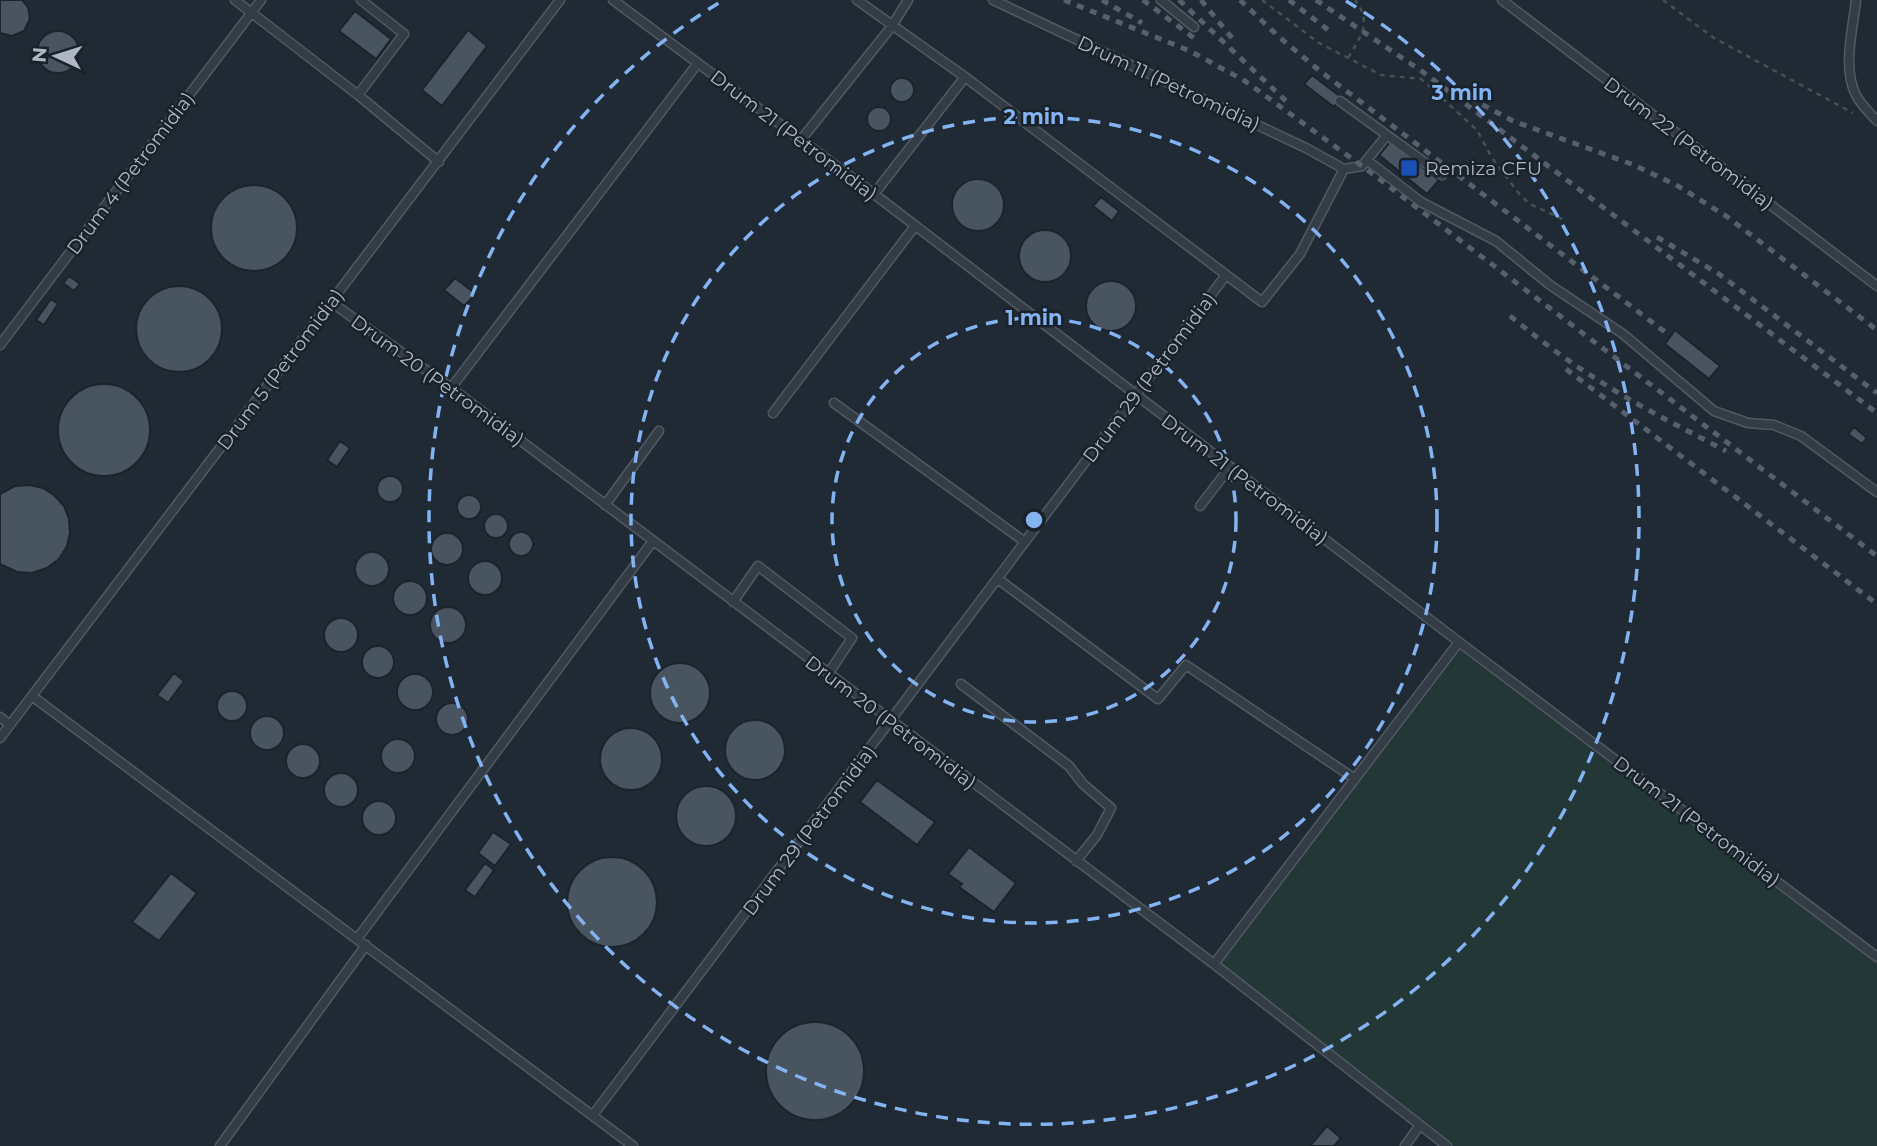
<svg xmlns="http://www.w3.org/2000/svg" width="1877" height="1146" viewBox="0 0 1877 1146" font-family="Montserrat,sans-serif">
<rect width="100%" height="100%" fill="#202a35"/>
<!-- green -->
<path fill="#233737" d="M 1459,642 L 1877,957 L 1877,1146 L 1452,1146 L 1214,964 Z"/>
<!-- building -->
<path fill="#495461" stroke="#1b232c" stroke-width="2" d="M 0,0 L 22,0 L 28,7 L 30,19 L 24,31 L 12,36 L 0,33 Z
M 355,11 L 391,39 L 376,59 L 339,31 Z
M 468,30 L 487,46 L 442,106 L 422,90 Z
M37 52a21 21 0 1 1 42 0a21 21 0 1 1-42 0Z
M 1312,75 L 1341,97 L 1334,107 L 1304,84 Z
M890 90a12 12 0 1 1 24 0a12 12 0 1 1-24 0Z
M867 119a12 12 0 1 1 24 0a12 12 0 1 1-24 0Z
M 1390,142 L 1439,180 L 1427,194 L 1379,155 Z
M952 205a26 26 0 1 1 52 0a26 26 0 1 1-52 0Z
M211 228a43 43 0 1 1 86 0a43 43 0 1 1-86 0Z
M 1101,197 L 1119,211 L 1112,221 L 1093,206 Z
M1019 256a26 26 0 1 1 52 0a26 26 0 1 1-52 0Z
M 69,276 L 80,284 L 74,291 L 63,283 Z
M 455,278 L 476,294 L 464,306 L 444,290 Z
M1086 306a25 25 0 1 1 50 0a25 25 0 1 1-50 0Z
M136 329a43 43 0 1 1 86 0a43 43 0 1 1-86 0Z
M 51,299 L 58,304 L 44,325 L 36,320 Z
M 1675,330 L 1720,366 L 1709,379 L 1665,344 Z
M58 430a46 46 0 1 1 92 0a46 46 0 1 1-92 0Z
M 1854,427 L 1867,438 L 1862,444 L 1848,434 Z
M 340,441 L 350,448 L 337,467 L 327,460 Z
M377 489a13 13 0 1 1 26 0a13 13 0 1 1-26 0Z
M 29,485 L 43,488 L 54,495 L 64,506 L 69,519 L 70,533 L 67,546 L 59,559 L 47,568 L 32,573 L 17,572 L 0,564 L 0,494 L 15,486 Z
M457 507a12 12 0 1 1 24 0a12 12 0 1 1-24 0Z
M484 526a12 12 0 1 1 24 0a12 12 0 1 1-24 0Z
M509 544a12 12 0 1 1 24 0a12 12 0 1 1-24 0Z
M431 549a16 16 0 1 1 32 0a16 16 0 1 1-32 0Z
M355 569a17 17 0 1 1 34 0a17 17 0 1 1-34 0Z
M468 578a17 17 0 1 1 34 0a17 17 0 1 1-34 0Z
M393 598a17 17 0 1 1 34 0a17 17 0 1 1-34 0Z
M430 625a18 18 0 1 1 36 0a18 18 0 1 1-36 0Z
M324 635a17 17 0 1 1 34 0a17 17 0 1 1-34 0Z
M362 662a16 16 0 1 1 32 0a16 16 0 1 1-32 0Z
M650 693a30 30 0 1 1 60 0a30 30 0 1 1-60 0Z
M 174,673 L 184,681 L 168,703 L 157,695 Z
M397 692a18 18 0 1 1 36 0a18 18 0 1 1-36 0Z
M217 706a15 15 0 1 1 30 0a15 15 0 1 1-30 0Z
M436 719a16 16 0 1 1 32 0a16 16 0 1 1-32 0Z
M250 733a17 17 0 1 1 34 0a17 17 0 1 1-34 0Z
M725 750a30 30 0 1 1 60 0a30 30 0 1 1-60 0Z
M600 759a31 31 0 1 1 62 0a31 31 0 1 1-62 0Z
M381 756a17 17 0 1 1 34 0a17 17 0 1 1-34 0Z
M286 761a17 17 0 1 1 34 0a17 17 0 1 1-34 0Z
M324 790a17 17 0 1 1 34 0a17 17 0 1 1-34 0Z
M 877,780 L 935,822 L 917,845 L 860,802 Z
M676 816a30 30 0 1 1 60 0a30 30 0 1 1-60 0Z
M362 818a17 17 0 1 1 34 0a17 17 0 1 1-34 0Z
M 493,832 L 511,844 L 495,866 L 478,853 Z
M 969,847 L 1016,883 L 994,912 L 959,887 L 962,884 L 948,874 Z
M567 902a45 45 0 1 1 90 0a45 45 0 1 1-90 0Z
M 485,863 L 494,870 L 475,897 L 465,890 Z
M 171,873 L 197,893 L 159,941 L 132,922 Z
M766 1071a49 49 0 1 1 98 0a49 49 0 1 1-98 0Z
M 1327,1126 L 1341,1138 L 1334,1146 L 1310,1146 Z"/>
<g fill="none" stroke-linecap="round" stroke-linejoin="round">
<!-- lane casing -->
<g stroke="#515a64" stroke-width="11">
<path id="lane" d="M 235,0 L 358,95 L 439,162
M 613,0 L 874,194 L 1459,642 L 1877,957
M 857,0 L 965,77 L 1262,302 L 1300,254 L 1344,169 L 1362,166 L 1387,135
M 993,0 L 1306,148 L 1344,169
M 1161,0 L 1194,27
M 1502,0 L 1877,286
M 1856,0 C 1853,29 1842,68 1856,95 C 1860,104 1870,113 1877,121
M 358,95 L 404,34 L 361,0
M 1340,101 L 1442,175
M 800,141 L 892,26 L 908,0
M 1367,160 L 1421,202 L 1496,241 L 1550,285 L 1623,334 L 1714,411 L 1748,423 L 1774,425 L 1801,436 L 1877,492
M 874,194 L 965,77
M 331,302 L 451,388 L 1214,964 L 1447,1146
M 0,345 L 261,0
M 451,388 L 698,63
M 834,403 L 1025,542
M 773,413 L 915,226
M 605,505 L 659,431
M 1200,506 L 1230,467
M 998,579 L 1158,699 L 1186,665 L 1355,779
M 733,602 L 758,566 L 852,638 L 828,674
M 961,684 L 1069,766 L 1083,784 L 1111,808 L 1097,835 L 1076,861
M 32,696 L 633,1146
M 0,717 L 10,725
M 0,738 L 560,0
M 357,939 L 653,541
M 1214,964 L 1459,642
M 593,1115 L 1226,275
M 220,1146 L 366,945
M 1405,1146 L 1420,1125"/>
</g>
<!-- path -->
<path stroke="#405254" stroke-width="2.5" stroke-dasharray="5 5" stroke-linecap="butt" d="M 1262,0 L 1319,43 L 1381,75 L 1421,79 L 1477,130 L 1492,158 L 1520,195 L 1530,204 L 1562,219
M 1663,0 L 1714,38 L 1853,113
M 1348,58 C 1360,37 1373,23 1355,0"/>
<!-- lane -->
<use href="#lane" stroke="#343c46" stroke-width="8"/>
<!-- rail -->
<path stroke="#56606d" stroke-width="5" stroke-dasharray="7 7" stroke-linecap="butt" d="M 1064,0 L 1190,51 L 1245,81 L 1362,166 L 1877,556
M 1102,0 L 1142,23
M 1143,0 L 1194,38
M 1179,0 L 1286,101
M 1201,0 L 1236,43
M 1240,0 L 1278,36 L 1320,71 L 1669,335
M 1289,0 L 1332,33
M 1316,0 L 1423,72 L 1877,413
M 1470,98 L 1513,121 L 1634,165 L 1678,186 L 1726,216 L 1877,330
M 1657,237 L 1719,274 L 1877,393
M 1510,316 C 1539,339 1567,361 1598,380 C 1639,407 1683,428 1726,451
M 1566,369 L 1877,604"/>
</g>
<!-- distance rings -->
<g fill="none" stroke="#84b3f2" stroke-width="3.5" stroke-dasharray="12 9">
<circle cx="1034" cy="520" r="202"/>
<circle cx="1034" cy="520" r="403"/>
<path d="M1346 1A605 605 0 1 1 722 1"/>
</g>
<!-- markers -->
<rect fill="#1a4fb4" stroke="#19212a" stroke-width="2.5" x="1400" y="159" width="18" height="18" rx="3.5"/>
<g text-anchor="middle" stroke-width="5" stroke-linejoin="round" paint-order="stroke">
<!-- street labels -->
<g font-size="19" fill="#aeb7c3" stroke="#19212a">
<text transform="translate(1169 83) rotate(25)" y="7">Drum 11 (Petromidia)</text>
<text transform="translate(794 135) rotate(37)" y="7">Drum 21 (Petromidia)</text>
<text transform="translate(1689 143) rotate(37)" y="7">Drum 22 (Petromidia)</text>
<text transform="translate(130 173) rotate(-53)" y="7">Drum 4 (Petromidia)</text>
<text transform="translate(280 369) rotate(-53)" y="7">Drum 5 (Petromidia)</text>
<text transform="translate(1149 377) rotate(-53)" y="7">Drum 29 (Petromidia)</text>
<text transform="translate(438 380) rotate(36)" y="7">Drum 20 (Petromidia)</text>
<text transform="translate(1245 479) rotate(37)" y="7">Drum 21 (Petromidia)</text>
<text transform="translate(891 722) rotate(37)" y="7">Drum 20 (Petromidia)</text>
<text transform="translate(1697 821) rotate(37)" y="7">Drum 21 (Petromidia)</text>
<text transform="translate(809 830) rotate(-53)" y="7">Drum 29 (Petromidia)</text>
</g>
<!-- poi labels -->
<g font-size="19" fill="#aeb7c3" stroke="#19212a" text-anchor="start">
<text x="1425" y="175">Remiza CFU</text>
</g>
</g>
<circle cx="1034" cy="520" r="10" fill="#84b3f2" stroke="#19212a" stroke-width="3.5"/>
<g font-size="21" text-anchor="middle" font-weight="bold" fill="#84b3f2" stroke="#19212a" stroke-width="5" stroke-linejoin="round" paint-order="stroke">
<text x="1462" y="100">3 min</text>
<text x="1034" y="124">2 min</text>
<text x="1034" y="325">1 min</text>
</g>
<!-- north arrow -->
<g transform="translate(56 56) rotate(274)" stroke="#19212a" stroke-width="5" paint-order="stroke">
<path d="M0-5L12 26L0 18L-12 26Z" fill="#aeb7c3"/>
<text y="-10" font-size="19" font-weight="bold" text-anchor="middle" fill="#aeb7c3">N</text>
</g>
</svg>
